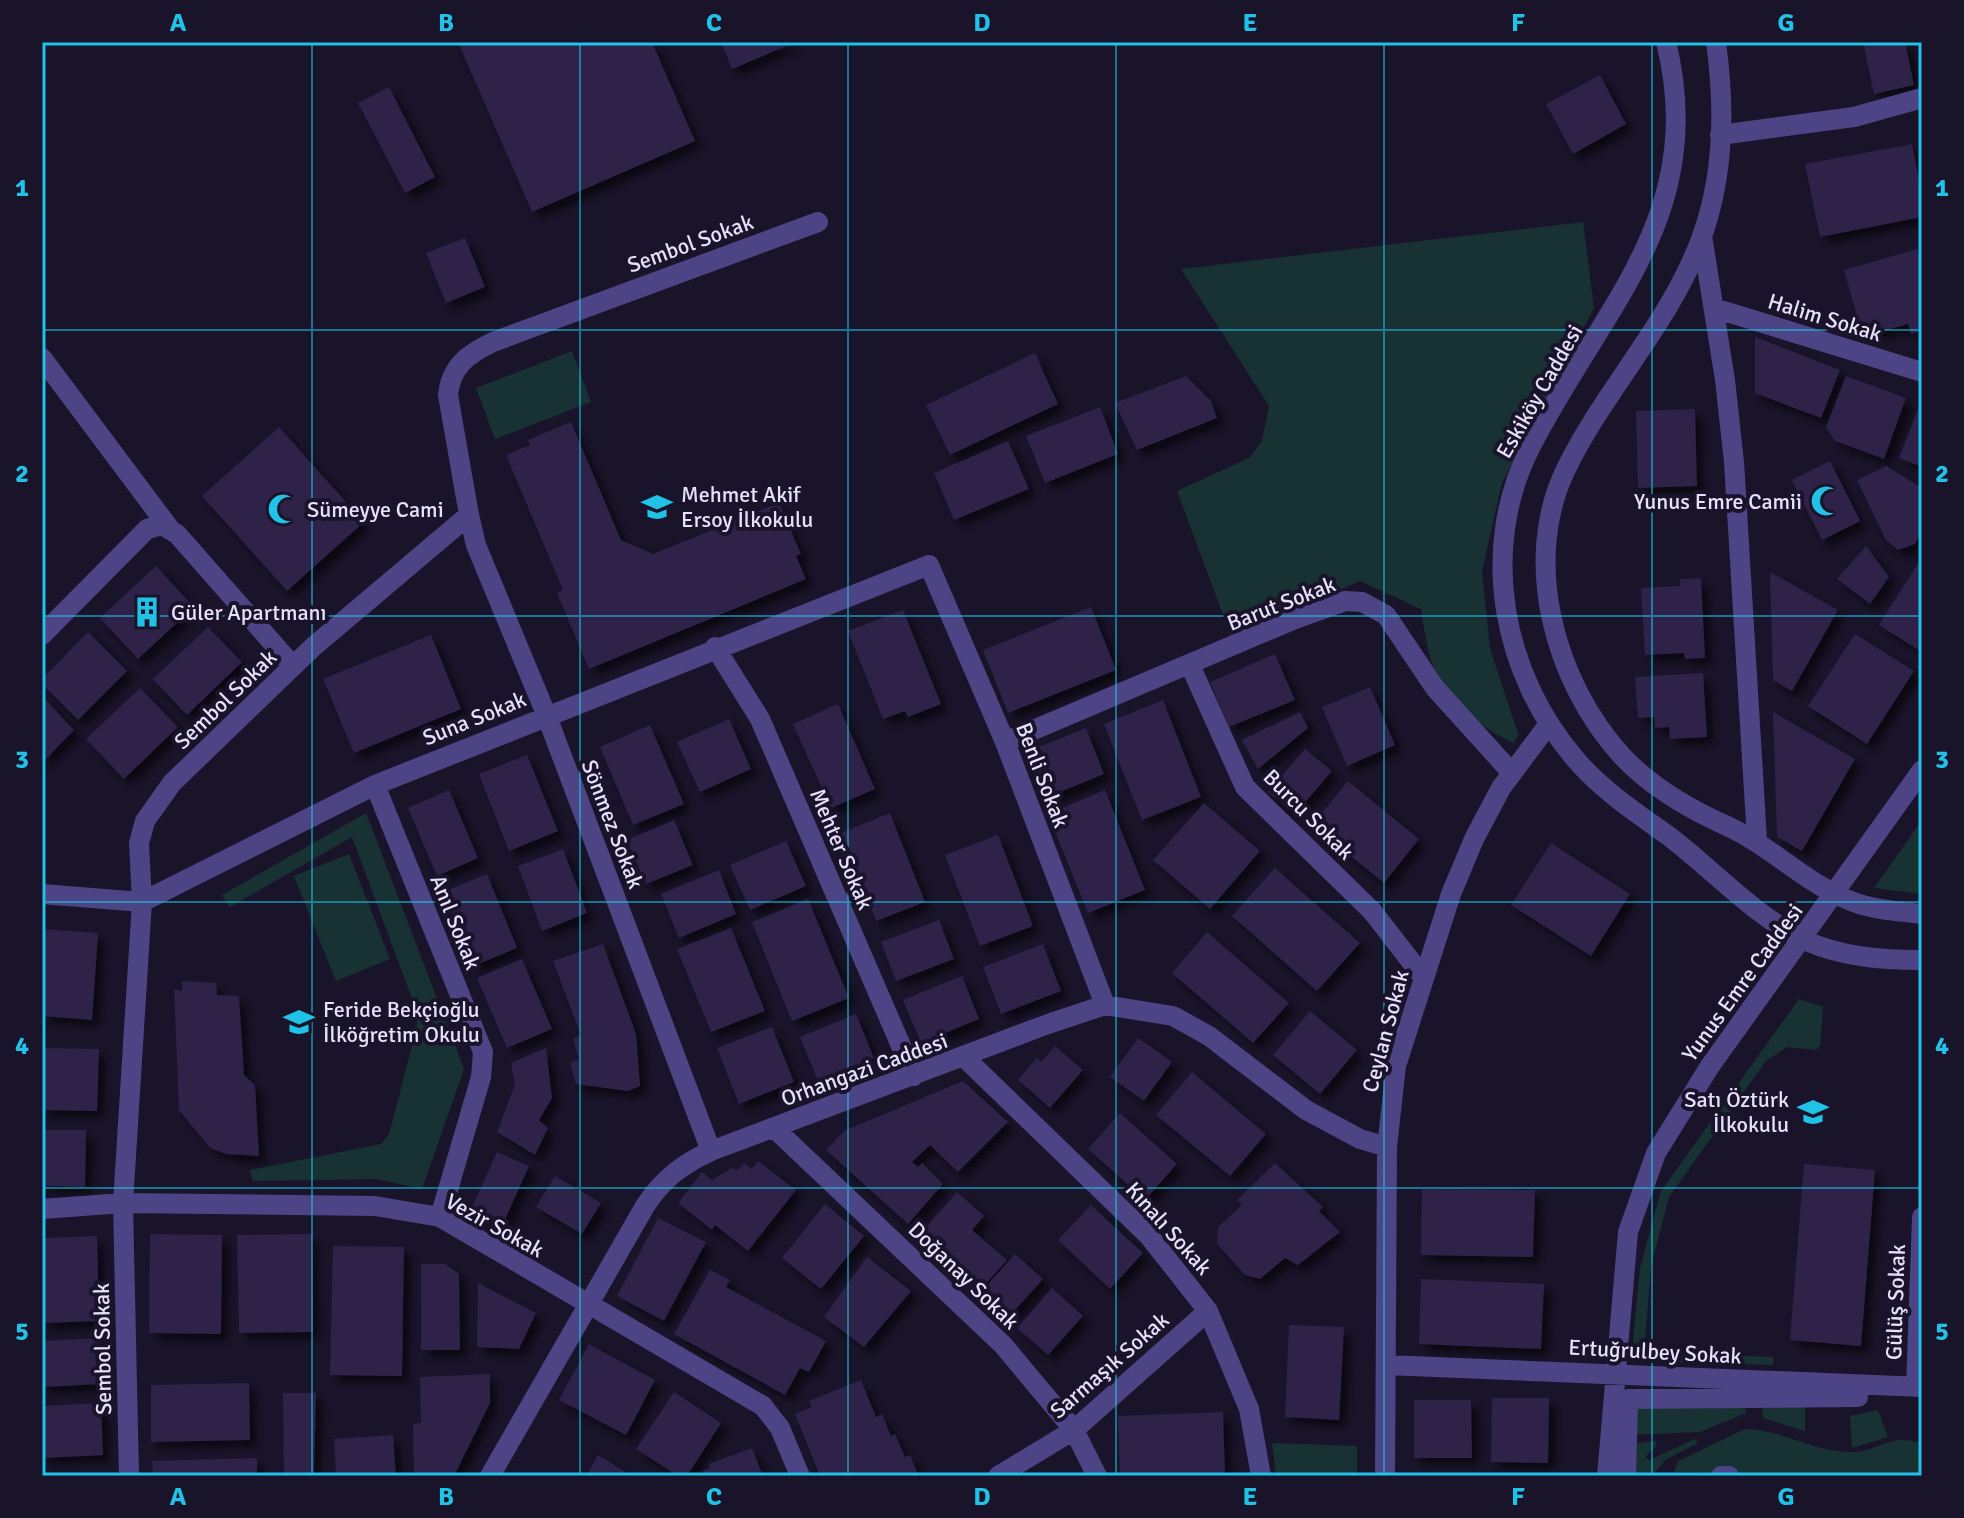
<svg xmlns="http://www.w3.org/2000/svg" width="1964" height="1518" viewBox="0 0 1964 1518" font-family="Signika,sans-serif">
<defs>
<filter id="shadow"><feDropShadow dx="7" dy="7" stdDeviation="4" flood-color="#0009"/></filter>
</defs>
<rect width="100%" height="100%" fill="#1a142a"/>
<!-- green -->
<path fill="#183233" d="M 1583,222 L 1594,308 L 1502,483 L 1482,571 L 1490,648 L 1518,734 L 1514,743 C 1481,730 1442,694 1431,660 C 1426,644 1424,626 1421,609 L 1360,581 L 1231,636 L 1177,491 L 1249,458 L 1262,441 L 1269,406 L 1181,269 Z
M 572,351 L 591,402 L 495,439 L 476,388 Z
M 366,813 L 464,1069 L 422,1189 L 377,1179 L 253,1181 L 250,1170 L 381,1144 L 389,1134 L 417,1027 L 417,1012 L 352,837 L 230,907 L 222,895 Z
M 1922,820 L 1922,894 L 1874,888 Z
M 349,854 L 390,959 L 336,981 L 294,876 Z
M 1799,999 L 1823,1007 L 1820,1046 L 1816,1050 L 1787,1047 L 1766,1061 L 1669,1197 L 1651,1266 L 1644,1352 L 1773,1357 L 1773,1365 L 1631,1361 L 1640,1268 L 1661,1191 Z
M 1630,1403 L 1744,1405 L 1746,1413 L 1700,1432 L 1630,1435 Z
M 1805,1403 L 1805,1431 L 1763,1418 L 1762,1404 Z
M 1878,1410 L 1888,1437 L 1852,1448 L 1850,1416 Z
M 1745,1429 C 1780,1429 1814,1452 1849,1452 C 1878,1453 1891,1431 1922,1444 L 1922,1476 L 1674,1472 L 1678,1461 Z
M 1695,1439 L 1698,1443 L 1665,1460 L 1652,1476 L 1635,1476 L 1630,1444 L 1656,1441 L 1656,1446 L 1645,1457 L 1649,1460 Z
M 1272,1443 L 1357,1446 L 1357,1476 L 1276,1476 Z"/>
<!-- building -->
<path fill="#2d2249" filter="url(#shadow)" d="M 458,42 L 652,42 L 695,141 L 532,212 Z
M 721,42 L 796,42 L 732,69 Z
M 1863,42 L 1905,42 L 1914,85 L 1874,94 Z
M 1600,75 L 1626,124 L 1573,154 L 1546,104 Z
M 389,87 L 435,177 L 405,193 L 358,103 Z
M 1912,144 L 1922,196 L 1922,217 L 1820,237 L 1805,164 Z
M 465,238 L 485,287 L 446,303 L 426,253 Z
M 1917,249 L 1922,265 L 1922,331 L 1911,334 L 1908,324 L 1876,333 L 1859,323 L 1844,270 Z
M 1755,337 L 1840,370 L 1821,418 L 1755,393 Z
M 1035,353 L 1058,404 L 950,455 L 926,405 Z
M 1186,376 L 1211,401 L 1217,418 L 1137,450 L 1115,403 Z
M 1846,376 L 1906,398 L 1884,459 L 1835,441 L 1826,427 Z
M 1922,399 L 1922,467 L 1899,458 Z
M 1100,407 L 1118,454 L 1045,483 L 1026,436 Z
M 1695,409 L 1697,486 L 1638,488 L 1636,411 Z
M 571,422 L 621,540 L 653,554 L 779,503 L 801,554 L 796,556 L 806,579 L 589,669 L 557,593 L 563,590 L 506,455 L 530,445 L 528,440 Z
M 279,427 L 364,522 L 287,591 L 202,496 Z
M 1008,441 L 1029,489 L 954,520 L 934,473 Z
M 1830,461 L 1860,521 L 1822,540 L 1792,480 Z
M 1886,466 L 1919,486 L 1922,495 L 1922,531 L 1915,544 L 1898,550 L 1886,540 L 1857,480 Z
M 1866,546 L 1889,577 L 1870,604 L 1837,579 Z
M 1922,557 L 1922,647 L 1920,651 L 1879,625 Z
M 156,566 L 194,607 L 138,659 L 100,618 Z
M 1770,572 L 1838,610 L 1792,691 L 1773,680 Z
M 1701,578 L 1705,658 L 1685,659 L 1684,653 L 1645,655 L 1641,588 L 1680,586 L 1680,579 Z
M 1091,607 L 1116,670 L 1008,713 L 983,650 Z
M 903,610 L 941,704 L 908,717 L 905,711 L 883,719 L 848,631 Z
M 208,627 L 242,662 L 187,715 L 153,679 Z
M 88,632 L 127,671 L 78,720 L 42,684 L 42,679 Z
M 1855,634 L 1914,671 L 1867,744 L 1808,706 Z
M 431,635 L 461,709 L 354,753 L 323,679 Z
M 1275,654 L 1295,700 L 1229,727 L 1210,682 Z
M 1703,673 L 1707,737 L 1670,739 L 1669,727 L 1655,728 L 1654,717 L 1638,718 L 1635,677 Z
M 1370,687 L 1395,745 L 1347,766 L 1322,707 Z
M 140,688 L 178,727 L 124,779 L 86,739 Z
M 42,696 L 74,730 L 42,763 Z
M 1163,700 L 1201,797 L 1142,820 L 1104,724 Z
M 838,704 L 875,789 L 831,808 L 793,724 Z
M 1300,712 L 1308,728 L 1258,769 L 1242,740 Z
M 1773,712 L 1855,759 L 1802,851 L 1777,837 Z
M 729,719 L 751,769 L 700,792 L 677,742 Z
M 650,725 L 684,804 L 633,825 L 600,747 Z
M 1086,728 L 1104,774 L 1043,799 L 1024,753 Z
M 1305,749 L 1332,771 L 1295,814 L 1268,792 Z
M 527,755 L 558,831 L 509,851 L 479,774 Z
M 1348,781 L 1419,839 L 1384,883 L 1312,825 Z
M 449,790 L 478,858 L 437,876 L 408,808 Z
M 1105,790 L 1145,890 L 1088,913 L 1048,814 Z
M 1204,803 L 1260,851 L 1210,909 L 1153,860 Z
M 890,813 L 925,902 L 876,921 L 841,833 Z
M 674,820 L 693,865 L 646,884 L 627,840 Z
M 998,835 L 1033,926 L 980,946 L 945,855 Z
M 786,841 L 806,886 L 750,910 L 730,865 Z
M 1551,843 L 1630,894 L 1591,956 L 1511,905 Z
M 563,849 L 587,913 L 542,931 L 518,866 Z
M 1275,868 L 1360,943 L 1317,991 L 1232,916 Z
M 719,870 L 736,914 L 679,938 L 661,894 Z
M 487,874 L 517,948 L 473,966 L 443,892 Z
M 808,899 L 849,998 L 792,1021 L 752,922 Z
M 939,920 L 954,959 L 896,981 L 881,942 Z
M 731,928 L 765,1011 L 711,1032 L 677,949 Z
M 42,929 L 98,933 L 92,1020 L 42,1016 Z
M 1207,932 L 1289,1003 L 1253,1043 L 1172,973 Z
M 603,944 L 636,1034 L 640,1086 L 628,1091 L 576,1084 L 570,1063 L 579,1059 L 573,1039 L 581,1035 L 553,961 Z
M 1043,944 L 1061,991 L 1001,1014 L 983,967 Z
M 522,959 L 552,1029 L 507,1048 L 477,978 Z
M 962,976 L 979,1019 L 921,1043 L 903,1000 Z
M 182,981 L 216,983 L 217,995 L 239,996 L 244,1075 L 255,1085 L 259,1156 L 226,1154 L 210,1148 L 179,1110 L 174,989 L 182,991 Z
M 1310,1011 L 1357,1050 L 1320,1094 L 1273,1055 Z
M 856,1014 L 874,1058 L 818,1081 L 800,1037 Z
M 772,1027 L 794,1082 L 739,1104 L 717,1048 Z
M 1138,1038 L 1172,1062 L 1144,1101 L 1110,1077 Z
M 1055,1046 L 1083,1070 L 1050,1108 L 1018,1080 L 1037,1058 L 1041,1062 Z
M 42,1048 L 99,1049 L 97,1111 L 42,1110 Z
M 546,1048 L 552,1098 L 539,1120 L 548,1128 L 535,1155 L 497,1132 L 515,1085 L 511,1063 Z
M 1192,1072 L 1266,1134 L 1230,1176 L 1156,1115 Z
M 963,1081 L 1008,1122 L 958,1172 L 930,1145 L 912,1162 L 918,1167 L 922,1163 L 943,1184 L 908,1224 L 826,1150 L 844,1131 Z
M 1120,1113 L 1177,1164 L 1145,1200 L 1088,1149 Z
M 42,1130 L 86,1130 L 85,1187 L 42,1186 Z
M 497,1152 L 529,1166 L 503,1224 L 471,1210 Z
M 758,1161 L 796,1190 L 748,1251 L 715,1225 L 712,1230 L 678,1203 L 702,1172 L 712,1180 L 732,1168 L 738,1170 L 744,1163 L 752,1169 Z
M 1275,1163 L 1323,1207 L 1319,1211 L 1340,1232 L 1298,1265 L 1285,1258 L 1260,1279 L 1245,1275 L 1217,1244 L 1218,1227 L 1242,1205 L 1237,1200 Z
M 1804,1164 L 1875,1170 L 1861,1346 L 1790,1340 Z
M 555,1176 L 601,1203 L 582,1234 L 536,1207 Z
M 1422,1189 L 1535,1190 L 1533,1257 L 1421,1255 Z
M 957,1192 L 984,1216 L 972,1230 L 1007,1260 L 982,1288 L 920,1234 Z
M 825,1204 L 864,1236 L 821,1289 L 782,1258 Z
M 1091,1205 L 1143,1253 L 1110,1289 L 1058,1240 Z
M 658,1218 L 706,1242 L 664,1321 L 617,1296 Z
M 150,1234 L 222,1235 L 221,1334 L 149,1333 Z
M 312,1234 L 313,1332 L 239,1333 L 237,1235 Z
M 97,1236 L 99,1321 L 42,1323 L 42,1238 Z
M 333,1246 L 404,1247 L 402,1376 L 330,1375 Z
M 1015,1254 L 1043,1279 L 1007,1319 L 979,1294 Z
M 867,1257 L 911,1291 L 864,1347 L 824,1317 Z
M 421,1264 L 445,1264 L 459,1274 L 460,1350 L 421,1350 Z
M 710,1270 L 730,1280 L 726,1287 L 826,1341 L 809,1372 L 800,1368 L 785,1395 L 674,1334 Z
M 1421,1279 L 1544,1284 L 1541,1349 L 1419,1344 Z
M 478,1283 L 536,1313 L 519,1349 L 477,1347 Z
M 1052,1288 L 1083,1316 L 1048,1355 L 1017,1328 Z
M 1289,1325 L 1344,1327 L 1339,1420 L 1285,1417 Z
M 100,1338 L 102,1384 L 42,1387 L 42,1341 Z
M 589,1344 L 655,1380 L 626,1435 L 559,1400 Z
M 490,1374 L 490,1403 L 454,1476 L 414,1476 L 413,1424 L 421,1423 L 420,1377 Z
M 861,1380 L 876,1417 L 882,1414 L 891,1436 L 895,1434 L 905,1457 L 910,1455 L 919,1476 L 820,1476 L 795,1414 L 812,1407 L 809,1401 Z
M 249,1383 L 250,1440 L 151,1442 L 151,1385 Z
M 674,1392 L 721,1423 L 687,1476 L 678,1476 L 636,1449 Z
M 283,1393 L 316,1393 L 314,1476 L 284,1476 Z
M 1492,1398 L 1549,1398 L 1548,1463 L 1491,1462 Z
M 1414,1400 L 1471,1400 L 1472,1458 L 1414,1458 Z
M 101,1403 L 103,1455 L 42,1458 L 42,1406 Z
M 1223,1412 L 1225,1473 L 1120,1476 L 1118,1416 Z
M 393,1435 L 396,1476 L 336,1476 L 334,1439 Z
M 752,1448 L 763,1476 L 706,1476 L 703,1471 L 710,1468 L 709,1464 Z
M 598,1455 L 632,1476 L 586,1476 Z
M 257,1458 L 257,1476 L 153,1476 L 152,1461 Z"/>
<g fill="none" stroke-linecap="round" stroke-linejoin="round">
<!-- minor -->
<path stroke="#4c4484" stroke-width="20" d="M 1666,42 C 1709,215 1602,307 1531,446 C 1478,549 1502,675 1577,761 C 1603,791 1638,814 1670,837 C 1713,870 1755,916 1804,940 C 1841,957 1882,960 1922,960
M 1716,42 C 1725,107 1724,177 1701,239 C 1670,323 1605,389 1566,469 C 1521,561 1555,683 1622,756 C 1651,787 1689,809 1727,826 C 1771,846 1806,884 1851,901 C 1873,910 1898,911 1922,914
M 1720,135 L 1854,117 L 1922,98
M 1702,236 L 1725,380 L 1734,462 L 1757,840
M 1714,308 L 1922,372
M 42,358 L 170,529
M 469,515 L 476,545 L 546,714 L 711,1151
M 42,635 L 147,529 L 162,525 L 177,534 L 293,666
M 715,647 L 760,719 L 914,1076
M 1190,665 L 1245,787 L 1372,911 L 1424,978
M 1005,742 L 1295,619 L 1345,601 L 1362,602 L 1386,615 L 1435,688 L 1511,772
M 375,785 L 483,1052 L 481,1077 L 440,1217
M 42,894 L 142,902 L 375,785 L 929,565 L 1005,742 L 1105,1005
M 965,1058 L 1149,1236 L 1208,1311 L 1249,1409 L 1261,1476
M 774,1128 L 1003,1345 L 1074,1430 L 1097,1476
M 42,1209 L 123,1203 L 375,1206 L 440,1217 L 763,1406 L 780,1428 L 800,1476
M 1387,1365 L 1922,1387
M 1916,1387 L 1922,1217
M 129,1476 L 123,1203 L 142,902 L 139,843 L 145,821 L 172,783 L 313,647 L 469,515 L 448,395 C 451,366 468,354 493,342 L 818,222
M 490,1476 L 645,1206 C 662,1180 682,1164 711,1151 L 1048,1024 L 1105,1005 L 1173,1016 L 1209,1036 L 1306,1110 L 1360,1139 L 1387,1147
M 998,1476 L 1074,1430 L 1208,1311
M 1385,1476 L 1387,1147 L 1396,1066 L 1451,894 L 1474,839 L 1501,788 L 1548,725
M 1607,1476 L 1628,1232 L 1656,1153 L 1710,1066 L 1922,770
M 1626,1476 L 1628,1399 L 1858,1397
M 1721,1476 L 1729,1476"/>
</g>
<!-- grid -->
<path fill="none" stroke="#21c2e7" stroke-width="2" stroke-opacity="0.55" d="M 312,42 L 312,1476M 580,42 L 580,1476M 848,42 L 848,1476M 1116,42 L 1116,1476M 1384,42 L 1384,1476M 1652,42 L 1652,1476M 42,330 L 1922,330M 42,616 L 1922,616M 42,902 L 1922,902M 42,1188 L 1922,1188"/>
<!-- icons -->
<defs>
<g id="mosque-bare" transform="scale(2.4)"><path d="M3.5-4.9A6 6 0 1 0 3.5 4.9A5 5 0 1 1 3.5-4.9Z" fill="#21c2e7" stroke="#1a142a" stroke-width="2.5" paint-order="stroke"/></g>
<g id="school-bare" transform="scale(2.4)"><path d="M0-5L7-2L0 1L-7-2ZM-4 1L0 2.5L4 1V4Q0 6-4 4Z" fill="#21c2e7" stroke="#1a142a" stroke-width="2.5" paint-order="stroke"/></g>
<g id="building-bare" transform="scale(2.4)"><path d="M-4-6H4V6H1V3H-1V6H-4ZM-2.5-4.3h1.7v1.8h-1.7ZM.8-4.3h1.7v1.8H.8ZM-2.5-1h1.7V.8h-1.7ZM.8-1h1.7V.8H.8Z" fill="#21c2e7" stroke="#1a142a" stroke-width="2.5" paint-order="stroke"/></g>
</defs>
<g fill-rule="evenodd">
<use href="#mosque-bare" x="1826" y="501"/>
<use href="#school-bare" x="657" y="507"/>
<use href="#mosque-bare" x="283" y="509"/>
<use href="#building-bare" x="147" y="612"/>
<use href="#school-bare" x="299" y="1022"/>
<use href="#school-bare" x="1813" y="1112"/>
</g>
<g text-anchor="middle" stroke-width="8" stroke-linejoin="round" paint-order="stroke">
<!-- street labels -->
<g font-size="22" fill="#e6e0fc" stroke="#1a142a">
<text transform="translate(690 243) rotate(-20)" y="8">Sembol Sokak</text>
<text transform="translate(1825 317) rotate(17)" y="8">Halim Sokak</text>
<text transform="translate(1539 391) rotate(-60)" y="8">Eskiköy Caddesi</text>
<text transform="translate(1281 603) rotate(-21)" y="8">Barut Sokak</text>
<text transform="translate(225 699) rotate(-44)" y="8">Sembol Sokak</text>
<text transform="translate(474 718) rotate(-22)" y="8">Suna Sokak</text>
<text transform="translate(1043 775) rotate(69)" y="8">Benli Sokak</text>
<text transform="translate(1309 814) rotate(45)" y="8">Burcu Sokak</text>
<text transform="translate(613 824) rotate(69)" y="8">Sönmez Sokak</text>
<text transform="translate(842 849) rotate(67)" y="8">Mehter Sokak</text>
<text transform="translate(456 922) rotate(68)" y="8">Anıl Sokak</text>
<text transform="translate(1742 982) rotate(-54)" y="8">Yunus Emre Caddesi</text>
<text transform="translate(1385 1031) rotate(-75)" y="8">Ceylan Sokak</text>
<text transform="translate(864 1069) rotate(-20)" y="8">Orhangazi Caddesi</text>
<text transform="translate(495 1225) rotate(29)" y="8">Vezir Sokak</text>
<text transform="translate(1169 1228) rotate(48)" y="8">Kınalı Sokak</text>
<text transform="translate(964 1275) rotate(44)" y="8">Doğanay Sokak</text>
<text transform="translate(1895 1302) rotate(-88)" y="8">Gülüş Sokak</text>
<text transform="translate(102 1349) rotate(-91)" y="8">Sembol Sokak</text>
<text transform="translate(1655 1351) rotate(3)" y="8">Ertuğrulbey Sokak</text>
<text transform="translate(1109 1365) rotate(-41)" y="8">Sarmaşık Sokak</text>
</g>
<!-- poi labels -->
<g font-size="22" fill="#e6e0fc" stroke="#1a142a" text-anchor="start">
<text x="681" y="502">Mehmet Akif<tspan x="681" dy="25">Ersoy İlkokulu</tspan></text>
<text x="1802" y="509" text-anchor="end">Yunus Emre Camii</text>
<text x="307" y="517">Sümeyye Cami</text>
<text x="171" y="620">Güler Apartmanı</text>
<text x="323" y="1017">Feride Bekçioğlu<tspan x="323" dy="25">İlköğretim Okulu</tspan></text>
<text x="1789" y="1107" text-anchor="end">Satı Öztürk<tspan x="1789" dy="25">İlkokulu</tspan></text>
</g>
</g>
<!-- border -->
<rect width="1964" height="1518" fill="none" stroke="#1a142a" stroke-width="88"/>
<rect x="44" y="44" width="1876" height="1430" fill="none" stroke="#21c2e7" stroke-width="3"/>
<g font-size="26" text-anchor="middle" font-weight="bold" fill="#21c2e7">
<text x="178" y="31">A</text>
<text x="446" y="31">B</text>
<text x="714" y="31">C</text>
<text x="982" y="31">D</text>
<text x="1250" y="31">E</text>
<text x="1518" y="31">F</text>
<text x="1786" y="31">G</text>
<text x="22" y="196">1</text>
<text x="1942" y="196">1</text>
<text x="22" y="482">2</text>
<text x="1942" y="482">2</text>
<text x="22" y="768">3</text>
<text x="1942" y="768">3</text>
<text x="22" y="1054">4</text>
<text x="1942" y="1054">4</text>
<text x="22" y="1340">5</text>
<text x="1942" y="1340">5</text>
<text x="178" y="1505">A</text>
<text x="446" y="1505">B</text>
<text x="714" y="1505">C</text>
<text x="982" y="1505">D</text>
<text x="1250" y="1505">E</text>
<text x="1518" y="1505">F</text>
<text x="1786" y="1505">G</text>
</g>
</svg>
